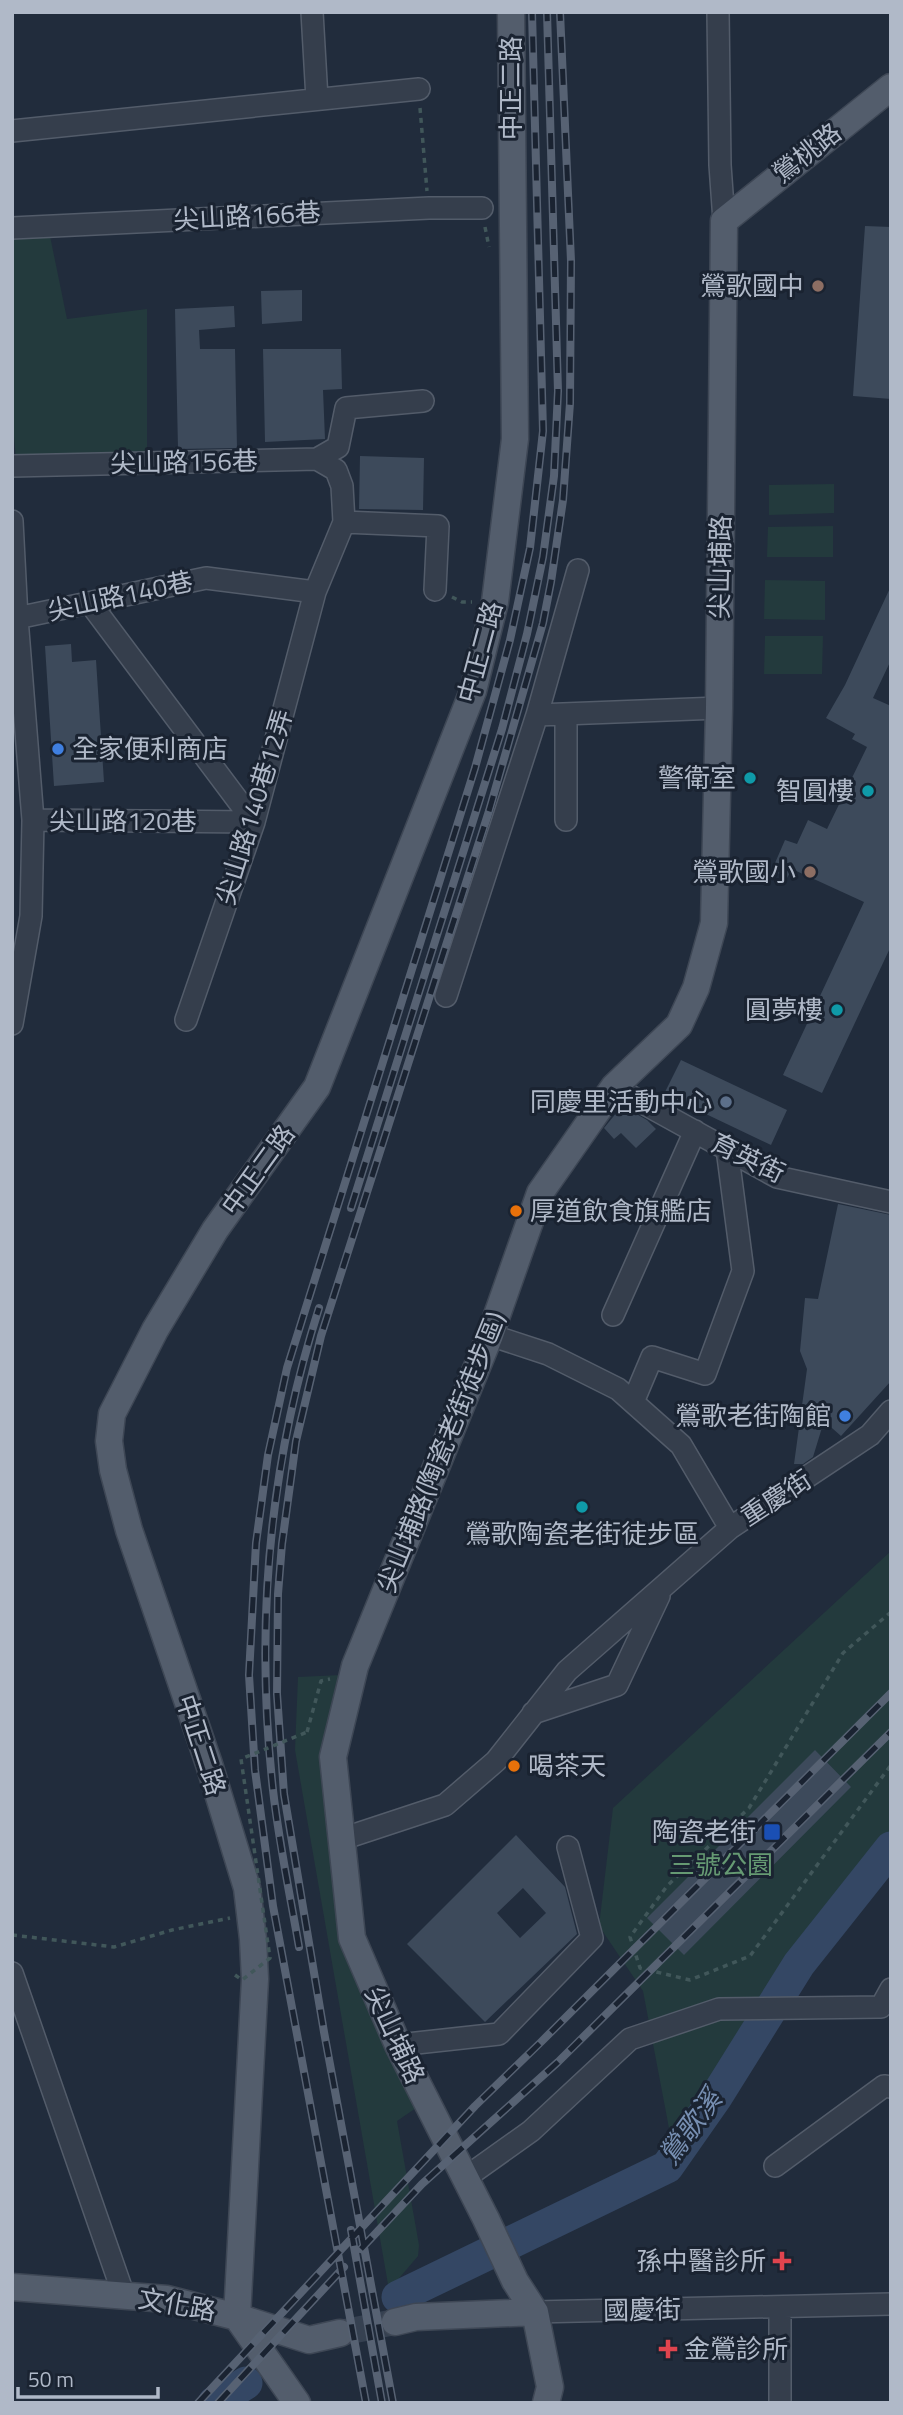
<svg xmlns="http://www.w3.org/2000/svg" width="903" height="2415" viewBox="0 0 903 2415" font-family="'Titillium Web','Noto Sans TC',sans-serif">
<rect width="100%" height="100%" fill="#212c3c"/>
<!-- green -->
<path fill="#233a3d" d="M 50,236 L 67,319 L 147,309 L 147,454 L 16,460 L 12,414 L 12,237 Z
M 834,484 L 834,513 L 769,515 L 769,485 Z
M 833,526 L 833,557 L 767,557 L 768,527 Z
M 765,580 L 825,581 L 825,620 L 764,619 Z
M 765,636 L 823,636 L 822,674 L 764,674 Z
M 891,1551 L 891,1830 L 770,1987 L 672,2144 L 643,1991 L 599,1926 L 613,1808 Z
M 341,1675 L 338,1867 L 416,2108 L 397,2121 L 419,2245 L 418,2256 L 389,2290 L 295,1750 L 298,1677 Z"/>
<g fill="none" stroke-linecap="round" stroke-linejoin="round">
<!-- river -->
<path stroke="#344764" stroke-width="33" d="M 398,2297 L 667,2167 L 716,2097 L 799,1964 L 891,1848
M 214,2403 L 246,2383"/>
</g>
<!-- building -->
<path fill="#3d4a5b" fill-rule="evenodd" d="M 865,226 L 891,227 L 891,399 L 853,396 Z
M 302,290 L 302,321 L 262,324 L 261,291 Z
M 234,306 L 235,327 L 199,330 L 200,349 L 235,349 L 237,448 L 178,449 L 175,309 Z
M 263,349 L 341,349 L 342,389 L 323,390 L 325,439 L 265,442 Z
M 360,456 L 424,458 L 423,510 L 359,509 Z
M 891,586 L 891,660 L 873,698 L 891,706 L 891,946 L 822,1093 L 783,1075 L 864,902 L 792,869 L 787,878 L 772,870 L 785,840 L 797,844 L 808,820 L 827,829 L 867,747 L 852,739 L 855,734 L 826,718 L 845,685 Z
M 71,644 L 72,662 L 96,660 L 104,782 L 54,786 L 45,646 Z
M 681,1060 L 787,1110 L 771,1145 L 664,1094 Z
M 622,1106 L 647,1120 L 656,1129 L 636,1148 L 621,1133 L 614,1139 L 604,1128 Z
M 838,1204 L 891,1215 L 891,1381 L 841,1436 L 824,1421 L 813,1457 L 803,1464 L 794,1464 L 807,1369 L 800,1351 L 805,1298 L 818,1299 Z
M 815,1750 L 851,1787 L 684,1955 L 647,1918 Z
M 516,1835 L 565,1887 L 577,1934 L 485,2022 L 407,1944 ZM 523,1888 L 546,1913 L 520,1938 L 497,1913 Z"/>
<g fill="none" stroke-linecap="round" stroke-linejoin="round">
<!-- major-tunnel -->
<path stroke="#364151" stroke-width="26" stroke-dasharray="26 13" stroke-linecap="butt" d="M 340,2333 L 395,2322"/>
<!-- minor casing -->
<g stroke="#535c6a" stroke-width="24">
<path id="minor" d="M 312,12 L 317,99
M 718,12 L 720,165 L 724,221
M 12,131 L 419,89
M 12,228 L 429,208 L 482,208
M 317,459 L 338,447 L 346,408 L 423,401
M 12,466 L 317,459 L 336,470 L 342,486 L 344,522 L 315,592 L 254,822 L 186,1020
M 12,521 L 17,618 L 33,820 L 31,916 L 12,1024
M 344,522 L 438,526 L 435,590
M 90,603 L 254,822
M 17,618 L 206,578 L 315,592
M 537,715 L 578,570
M 33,820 L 254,822
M 566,820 L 566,714
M 446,996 L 537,715 L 719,708
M 614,1087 L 777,1177 L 891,1202
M 613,1315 L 695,1131
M 490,1335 L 548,1354 L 618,1389 L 681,1445 L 730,1528
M 633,1402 L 652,1357 L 705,1374 L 743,1271 L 727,1149
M 533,1713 L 617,1685 L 659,1596
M 342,1839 L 445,1805 L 496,1761 L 567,1671 L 730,1528 L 870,1435 L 891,1411
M 12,1973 L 124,2296
M 398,2045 L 499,2034 L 592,1938 L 568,1847
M 775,2166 L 884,2086 L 891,2087
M 465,2178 L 531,2131 L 630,2039 L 719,2009 L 881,2007 L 891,1989
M 535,2312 L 891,2304
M 780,2403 L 780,2307"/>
</g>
<!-- major casing -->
<g stroke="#3e4755" stroke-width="29">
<path id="major" d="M 12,2287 L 167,2299 L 237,2317 L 309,2340 L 340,2333
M 237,2317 L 255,1979 L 253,1939 L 247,1888 L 209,1764 L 129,1530 L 113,1470 L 109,1441 L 112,1414 L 155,1330 L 215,1230 L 317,1087 L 473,691 L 495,602 L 515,439 L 511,12
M 237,2317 L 297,2403
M 395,2322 L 416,2317 L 535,2312
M 546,2403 L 550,2387 L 535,2312 L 515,2281 L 486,2219 L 398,2045 L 352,1938 L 333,1757 L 355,1666 L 490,1335 L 540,1193 L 614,1087 L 679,1025 L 696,988 L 714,923 L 719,708 L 724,221 L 891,87"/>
</g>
<!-- path -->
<path stroke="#41575a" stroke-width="3.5" stroke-dasharray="5 5" stroke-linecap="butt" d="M 420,108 L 427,191
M 485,227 L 489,247
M 452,597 L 462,602 L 472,602
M 891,1612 L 843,1653 L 749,1808 L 667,1886 L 630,1937 L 640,1968 L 690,1980 L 750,1956 L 891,1765
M 307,1732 L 321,1681 L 330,1679
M 12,1935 L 114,1947 L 172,1930 L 230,1918"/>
<!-- minor -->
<use href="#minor" stroke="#353e4c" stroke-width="21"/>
<!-- major -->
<use href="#major" stroke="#535d6c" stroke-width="26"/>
<!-- rail casing -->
<g stroke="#576273" stroke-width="8">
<path id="rail" d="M 351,1208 L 502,729 L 527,634 L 543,557 L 554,476 L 558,391 L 547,12
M 299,1947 C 290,1895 279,1843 273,1790 C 255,1628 269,1464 319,1308
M 351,2230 L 382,2403
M 361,2249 L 422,2184 L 558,2062 L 891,1732
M 198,2403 L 475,2106 L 540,2043 L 891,1693
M 218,2403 L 344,2267
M 366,2403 L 273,1906 L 255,1770 L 249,1675 L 256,1543 L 268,1455 L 287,1368 L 475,768 L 510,640 L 530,548 L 543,431 L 532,12
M 393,2403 L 324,2032 L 284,1794 L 277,1694 L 278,1594 L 282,1544 L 296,1441 L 321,1336 L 489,811 L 543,623 L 551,582 L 563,500 L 570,403 L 571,261 L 560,12"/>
</g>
<!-- rail -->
<use href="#rail" stroke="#1a2331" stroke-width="5" stroke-dasharray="16" stroke-linecap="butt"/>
<!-- path-bridge -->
<path stroke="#41575a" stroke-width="3.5" stroke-dasharray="5 5" stroke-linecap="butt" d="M 235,1975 L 242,1980 L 270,1958 L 241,1759 L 307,1732"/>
</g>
<!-- markers -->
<g fill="#8d6e63" stroke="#1a2331" stroke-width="2.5">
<circle cx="818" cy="286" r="7"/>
<circle cx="810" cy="872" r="7"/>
</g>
<g fill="#3f7fe0" stroke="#1a2331" stroke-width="2.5">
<circle cx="58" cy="749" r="7"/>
<circle cx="845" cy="1416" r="7"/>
</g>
<g fill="#0f9aa8" stroke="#1a2331" stroke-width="2.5">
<circle cx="750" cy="778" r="7"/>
<circle cx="868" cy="791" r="7"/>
<circle cx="837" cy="1010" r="7"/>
<circle cx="582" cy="1507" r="7"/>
</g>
<circle fill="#5c6f8a" stroke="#1a2331" stroke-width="2.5" cx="726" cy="1102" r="7"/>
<g fill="#e8710a" stroke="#1a2331" stroke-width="2.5">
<circle cx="516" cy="1211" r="7"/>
<circle cx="514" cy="1766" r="7"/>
</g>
<rect fill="#1a4fb4" stroke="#1a2331" stroke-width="2.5" x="763" y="1823" width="18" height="18" rx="3.5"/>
<g fill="#e0444e" stroke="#1a2331" stroke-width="2.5">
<path d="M778.5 2250.5h7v7h7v7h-7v7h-7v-7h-7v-7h7z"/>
<path d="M664.5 2338.5h7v7h7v7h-7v7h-7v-7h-7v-7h7z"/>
</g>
<g text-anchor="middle" stroke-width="6" stroke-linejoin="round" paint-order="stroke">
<!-- street labels -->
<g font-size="26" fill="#b0b9c8" stroke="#1a2331">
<text transform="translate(511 88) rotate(-90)" y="9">中正二路</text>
<text transform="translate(807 153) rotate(-38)" y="9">鶯桃路</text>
<text transform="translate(247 216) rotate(-3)" y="9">尖山路166巷</text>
<text transform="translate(184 462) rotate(-1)" y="9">尖山路156巷</text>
<text transform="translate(720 567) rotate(-89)" y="9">尖山埔路</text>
<text transform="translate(120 596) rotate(-12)" y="9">尖山路140巷</text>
<text transform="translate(480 652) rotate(-75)" y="9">中正二路</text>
<text transform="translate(254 807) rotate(-73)" y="9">尖山路140巷12弄</text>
<text x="123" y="830">尖山路120巷</text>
<text transform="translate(748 1158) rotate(26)" y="9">育英街</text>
<text transform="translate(258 1170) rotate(-54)" y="9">中正二路</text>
<text transform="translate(441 1452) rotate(-68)" y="9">尖山埔路(陶瓷老街徒步區)</text>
<text transform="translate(776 1498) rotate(-33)" y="9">重慶街</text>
<text transform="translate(201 1745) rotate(72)" y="9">中正二路</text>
<text transform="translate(395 2035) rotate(65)" y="9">尖山埔路</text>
<text transform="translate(177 2305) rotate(10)" y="9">文化路</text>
<text transform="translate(642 2310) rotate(-1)" y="9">國慶街</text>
</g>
<!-- poi labels -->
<g font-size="26" fill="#b0b9c8" stroke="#1a2331" text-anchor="end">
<text x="804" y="295">鶯歌國中</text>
<text x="72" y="758" text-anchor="start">全家便利商店</text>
<text x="736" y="787">警衛室</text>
<text x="854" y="800">智圓樓</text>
<text x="796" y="881">鶯歌國小</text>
<text x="823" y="1019">圓夢樓</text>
<text x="712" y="1111">同慶里活動中心</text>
<text x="530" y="1220" text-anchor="start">厚道飲食旗艦店</text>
<text x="831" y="1425">鶯歌老街陶館</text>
<text x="582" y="1543" text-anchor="middle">鶯歌陶瓷老街徒步區</text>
<text x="528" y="1775" text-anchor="start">喝茶天</text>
<text x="756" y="1841">陶瓷老街</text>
<text x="766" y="2270">孫中醫診所</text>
<text x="684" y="2358" text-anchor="start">金鶯診所</text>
</g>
<!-- park labels -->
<g font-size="26" fill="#669a73" stroke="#1a2331">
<text x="721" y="1874">三號公園</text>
</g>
<!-- water labels -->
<g font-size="28" font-style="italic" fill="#778fb2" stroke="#1a2331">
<text transform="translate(690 2127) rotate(-54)" y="10">鶯歌溪</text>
</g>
</g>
<!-- border -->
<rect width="903" height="2415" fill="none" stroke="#b0b9c8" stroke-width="28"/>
<!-- scale -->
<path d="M18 2387v10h140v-10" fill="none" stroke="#b0b9c8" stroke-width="3.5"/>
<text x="28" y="2387" font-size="21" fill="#b0b9c8" stroke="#1a2331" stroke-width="5" paint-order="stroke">50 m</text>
</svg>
